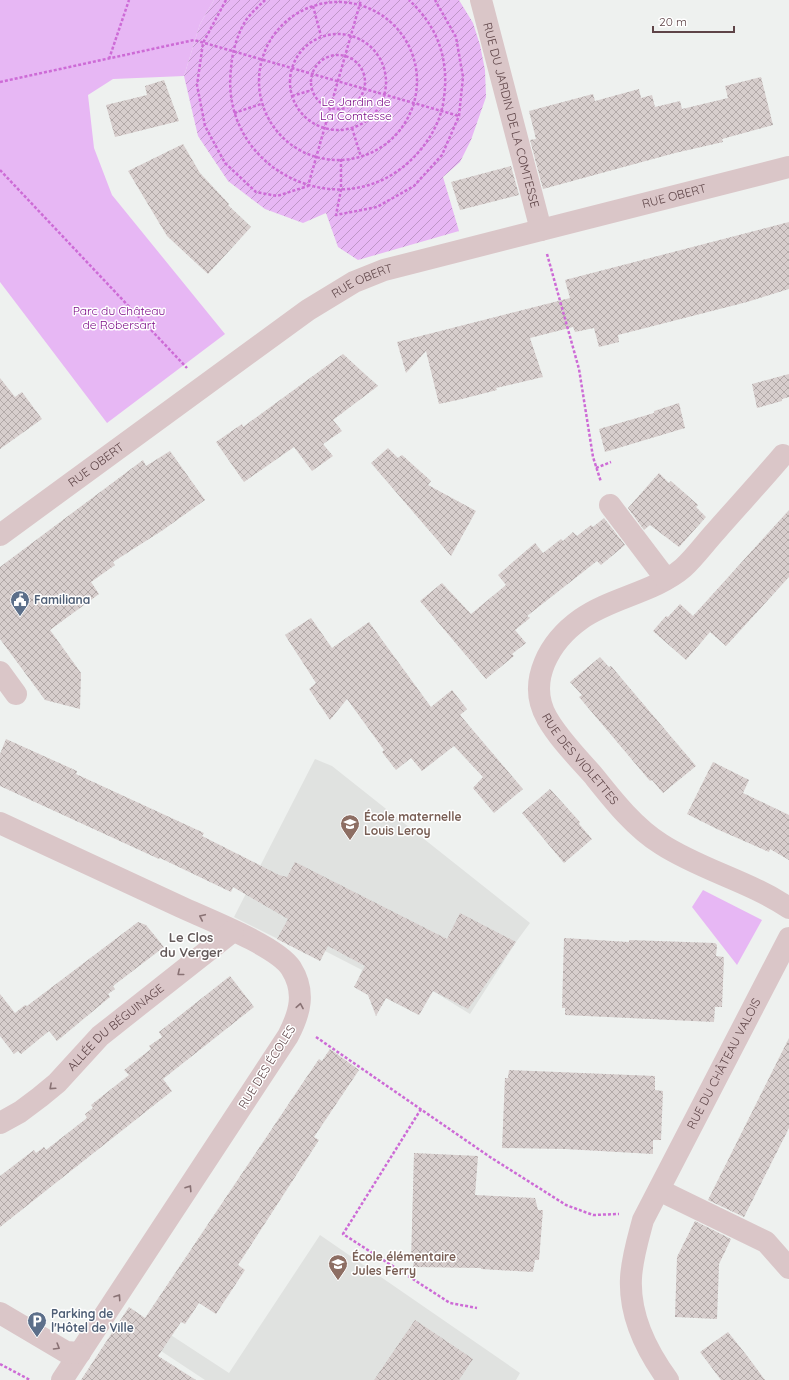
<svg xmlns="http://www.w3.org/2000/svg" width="789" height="1380" viewBox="0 0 789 1380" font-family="Quicksand,sans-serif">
<defs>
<pattern id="garden-furrows" width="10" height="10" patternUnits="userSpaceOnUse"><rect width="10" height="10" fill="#e7b7f4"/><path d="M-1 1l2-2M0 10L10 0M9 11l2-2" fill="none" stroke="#be96c7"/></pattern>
<pattern id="building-cross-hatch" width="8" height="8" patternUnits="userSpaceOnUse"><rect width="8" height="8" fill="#d7cecd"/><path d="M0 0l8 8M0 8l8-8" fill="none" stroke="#b2a9a8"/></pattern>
</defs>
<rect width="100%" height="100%" fill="#eef1ef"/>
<!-- education -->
<path fill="#e0e2e0" d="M 315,759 L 332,766 L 530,923 L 516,942 L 470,1014 L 433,991 L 419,1015 L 386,998 L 382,1006 L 370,1000 L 368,995 L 357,989 L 356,984 L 362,970 L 325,951 L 316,958 L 234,917 Z
M 320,1235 L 520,1373 L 516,1380 L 205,1380 L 149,1343 L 157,1326 L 229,1373 Z"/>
<!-- park -->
<path fill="#e7b7f4" d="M 0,0 L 214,0 L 200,24 L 184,76 L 113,79 L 88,95 L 94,148 L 112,195 L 225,334 L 107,423 L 0,282 Z
M 703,890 L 762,920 L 737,965 L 692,907 Z"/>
<!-- garden -->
<path fill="url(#garden-furrows)" d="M 214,0 L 459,0 L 473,23 L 480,45 L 485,70 L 486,97 L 471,140 L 460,162 L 443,177 L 459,231 L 358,260 L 338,247 L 326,213 L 303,223 L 265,209 L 228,181 L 198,136 L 184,76 L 200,24 Z"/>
<!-- building -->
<path fill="url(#building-cross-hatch)" d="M 761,77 L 773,125 L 722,139 L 723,142 L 675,153 L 543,189 L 530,140 L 536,139 L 529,111 L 593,94 L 595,101 L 639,89 L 641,98 L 652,95 L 655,107 L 680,101 L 682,109 L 728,98 L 725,86 Z
M 164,80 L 179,121 L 115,137 L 106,105 L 147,95 L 145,86 Z
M 183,144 L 200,173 L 229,204 L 228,205 L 251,227 L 208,274 L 167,236 L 128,171 Z
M 511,166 L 519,195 L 460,210 L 451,182 Z
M 789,222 L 789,289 L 747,302 L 618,335 L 619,342 L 599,347 L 594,328 L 575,332 L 573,327 L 530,338 L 543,377 L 496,388 L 497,390 L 462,399 L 439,404 L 426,351 L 406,373 L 397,342 L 570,298 L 565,280 Z
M 343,354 L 378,386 L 333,420 L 342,431 L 323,444 L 333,456 L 312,471 L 294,447 L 244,482 L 216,442 L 242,424 L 243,427 Z
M 789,374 L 789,397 L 782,399 L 782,401 L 757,408 L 752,384 Z
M 0,378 L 15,397 L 22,392 L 42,419 L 0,449 Z
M 679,403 L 685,428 L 605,452 L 599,429 L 654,413 L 654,411 Z
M 388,448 L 398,458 L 402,455 L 431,481 L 428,485 L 476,511 L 451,556 L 371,463 Z
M 170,451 L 205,500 L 163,530 L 113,562 L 115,565 L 91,582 L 99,594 L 50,630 L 81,673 L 80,709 L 45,700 L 0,639 L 0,567 L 143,460 L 146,466 Z
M 659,473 L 669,483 L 671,481 L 698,505 L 696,507 L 706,517 L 679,547 L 650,525 L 644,530 L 628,508 Z
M 789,510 L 789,577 L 726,646 L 710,632 L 686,660 L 653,631 L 666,616 L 668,617 L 680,604 L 693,616 Z
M 604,518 L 625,545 L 601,565 L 597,561 L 527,616 L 530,618 L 515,630 L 526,643 L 512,654 L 514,656 L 486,679 L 420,601 L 442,583 L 471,614 L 506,585 L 498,575 L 535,543 L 543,553 L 561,539 L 563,541 L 573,532 L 577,536 L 591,525 L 593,527 Z
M 311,618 L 332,648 L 369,622 L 431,707 L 452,690 L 467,709 L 460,715 L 523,789 L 494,813 L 473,788 L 483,777 L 454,746 L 422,771 L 411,758 L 396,770 L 382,752 L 384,750 L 347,699 L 330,720 L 309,689 L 316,683 L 285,635 Z
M 600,657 L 609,667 L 611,666 L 696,766 L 663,793 L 652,780 L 650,781 L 601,723 L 579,697 L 582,695 L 570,682 Z
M 6,739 L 77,771 L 76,774 L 204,833 L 202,836 L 279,875 L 287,877 L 295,862 L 447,939 L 460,913 L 516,942 L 468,1009 L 433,991 L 419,1015 L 386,998 L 376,1016 L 368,995 L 354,987 L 365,966 L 328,946 L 320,961 L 277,939 L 288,919 L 233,887 L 231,892 L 160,858 L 159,859 L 0,786 L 0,754 Z
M 713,762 L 749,780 L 743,793 L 789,815 L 789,860 L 770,849 L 769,852 L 719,830 L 687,814 Z
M 550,789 L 580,822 L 579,824 L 592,839 L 564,863 L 522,813 Z
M 138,922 L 146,925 L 164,947 L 113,986 L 115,989 L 108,994 L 110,997 L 57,1041 L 49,1031 L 21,1054 L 18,1051 L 14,1054 L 0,1036 L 0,994 L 15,1013 L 25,1005 L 27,1006 Z
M 564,938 L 629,942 L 629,940 L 715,943 L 717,945 L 716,956 L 724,957 L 722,1007 L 715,1007 L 714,1022 L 565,1015 L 565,1008 L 562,1008 Z
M 230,976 L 254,1007 L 163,1079 L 172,1091 L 0,1227 L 0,1176 L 34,1150 L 36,1153 L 44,1147 L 46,1150 L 87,1118 L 85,1114 L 93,1108 L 91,1105 L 129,1075 L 124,1070 L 151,1049 L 149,1046 L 162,1037 L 159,1032 Z
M 789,1038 L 789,1128 L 744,1217 L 708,1200 Z
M 330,1049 L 359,1070 L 314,1137 L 319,1140 L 238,1265 L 245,1270 L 216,1314 L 199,1303 L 185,1324 L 181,1322 L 158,1356 L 196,1380 L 81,1380 L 129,1307 L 145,1318 L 304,1081 L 319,1059 L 322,1061 Z
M 509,1070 L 655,1076 L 655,1090 L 663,1091 L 661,1140 L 653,1140 L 653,1154 L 565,1149 L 502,1148 L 505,1078 L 508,1078 Z
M 414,1153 L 478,1156 L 475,1195 L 535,1198 L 538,1210 L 543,1210 L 539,1260 L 535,1260 L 533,1272 L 481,1269 L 481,1268 L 413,1267 L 414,1261 L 411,1261 Z
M 695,1221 L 731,1239 L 719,1264 L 717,1319 L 675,1317 L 677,1257 Z
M 415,1320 L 473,1359 L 459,1380 L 374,1380 Z
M 728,1332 L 748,1357 L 765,1380 L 721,1380 L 700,1352 Z"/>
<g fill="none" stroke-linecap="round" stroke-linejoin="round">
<!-- path -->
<path stroke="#cd6bd6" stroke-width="2.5" stroke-dasharray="3 2" stroke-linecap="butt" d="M 226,0 L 203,43 L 197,85 L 205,126 L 225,163 L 256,192 L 277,196 L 308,186 L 361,0
M 265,0 C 259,6 251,13 246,20 C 237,35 232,52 231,69 C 219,170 344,231 415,156 C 430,140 441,121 444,98 C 449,59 438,27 409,0
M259 81a79 79 0 1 1 158 0a79 79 0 1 1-158 0Z
M 313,6 L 321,36
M290 82a48 48 0 1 1 96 0a48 48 0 1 1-96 0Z
M311 82a27 27 0 1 1 54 0a27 27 0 1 1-54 0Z
M 109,59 L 129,0
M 0,82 L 194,40 L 459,116
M 292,96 L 312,90
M 234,113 L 261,104
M 352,128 L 361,157
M 341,159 L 341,190 L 336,215 L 377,207 L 414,186 L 442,155 L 459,116 L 463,77 L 456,37 L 435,0
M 0,170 L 187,368
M 547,254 L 579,369 L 593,457 L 601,482
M 596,468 L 611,462
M 316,1037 L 490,1157 L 566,1205 L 593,1215 L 619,1214
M 421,1109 L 343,1234 L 450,1303 L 477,1308
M 0,1364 L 30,1380"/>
<!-- minor -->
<g stroke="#dac6c8" stroke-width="22">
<path id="s1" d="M 481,0 L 541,230"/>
<path id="s2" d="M 783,455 C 761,481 738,506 716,531 C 705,543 695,557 683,568 C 655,592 610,598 581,619 C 550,641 526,681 547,718 C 559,739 577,757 593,775 C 613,800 634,827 661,844 C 701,870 749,881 789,908"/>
<path d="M 610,505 L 666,579"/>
<path id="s3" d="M 0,535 L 308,310 L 354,282 L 384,270 L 789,167"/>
<path d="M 0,672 L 16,694"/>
<path d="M 0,823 C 60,851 121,879 181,907 C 207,919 277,946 291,968 C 306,992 300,1013 288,1036 L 62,1380"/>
<path id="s4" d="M 0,1123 L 20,1112 L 40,1097 L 57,1083 L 100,1036 L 233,931"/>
<path d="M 659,1190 L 766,1242 L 789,1268"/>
<path d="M 0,1313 L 66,1352 L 80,1353"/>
<path id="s5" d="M 668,1380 C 646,1350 629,1316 631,1278 C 632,1258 638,1239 643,1220 L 789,938"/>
</g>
</g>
<!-- one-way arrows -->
<defs><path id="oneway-chevron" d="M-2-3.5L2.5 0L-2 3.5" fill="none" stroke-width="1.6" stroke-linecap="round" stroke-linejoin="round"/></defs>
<g stroke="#897274">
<use href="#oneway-chevron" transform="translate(202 917) rotate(-155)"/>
<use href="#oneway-chevron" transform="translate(180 973) rotate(141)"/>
<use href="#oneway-chevron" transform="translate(300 1006) rotate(-80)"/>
<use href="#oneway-chevron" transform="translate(52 1087) rotate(138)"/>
<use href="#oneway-chevron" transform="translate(189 1188) rotate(-57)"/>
<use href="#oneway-chevron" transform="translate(118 1297) rotate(-56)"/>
<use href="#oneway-chevron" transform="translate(57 1347) rotate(31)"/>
</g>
<!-- icons -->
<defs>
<g id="civic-pin" transform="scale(1)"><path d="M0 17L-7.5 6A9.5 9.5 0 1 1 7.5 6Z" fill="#5c6f8a" stroke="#fff"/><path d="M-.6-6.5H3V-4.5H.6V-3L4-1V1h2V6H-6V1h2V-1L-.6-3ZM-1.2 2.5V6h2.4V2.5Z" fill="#fff"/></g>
<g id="school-pin" transform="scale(1)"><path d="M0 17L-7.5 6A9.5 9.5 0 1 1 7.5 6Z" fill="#8d6e63" stroke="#fff"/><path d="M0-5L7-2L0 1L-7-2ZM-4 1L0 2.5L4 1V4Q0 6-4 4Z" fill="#fff"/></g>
<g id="parking-pin" transform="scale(1)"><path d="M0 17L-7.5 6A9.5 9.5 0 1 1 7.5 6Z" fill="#5c6f8a" stroke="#fff"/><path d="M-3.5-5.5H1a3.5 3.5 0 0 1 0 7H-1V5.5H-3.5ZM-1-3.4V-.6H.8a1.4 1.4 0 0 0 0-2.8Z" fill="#fff"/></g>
</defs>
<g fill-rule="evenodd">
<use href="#civic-pin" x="20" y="600"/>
<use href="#school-pin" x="350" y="824"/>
<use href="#school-pin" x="338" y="1264"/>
<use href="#parking-pin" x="37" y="1321"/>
</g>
<g text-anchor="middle" stroke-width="3" stroke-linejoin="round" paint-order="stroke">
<!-- park labels -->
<g font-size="12" fill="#7c0c88" stroke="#fff">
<text x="356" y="106">Le Jardin de<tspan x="356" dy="14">La Comtesse</tspan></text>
<text x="119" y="315">Parc du Château<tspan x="119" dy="14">de Robersart</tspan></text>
</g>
<!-- street labels -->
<g font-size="12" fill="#5e4447" stroke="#fff">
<text dy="4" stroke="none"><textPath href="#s1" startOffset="119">RUE DU JARDIN DE LA COMTESSE</textPath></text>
<text dy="4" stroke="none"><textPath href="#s3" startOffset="767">RUE OBERT</textPath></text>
<text dy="4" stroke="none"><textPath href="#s3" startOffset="443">RUE OBERT</textPath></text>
<text dy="4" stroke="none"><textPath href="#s3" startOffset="119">RUE OBERT</textPath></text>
<text dy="4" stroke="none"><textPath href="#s2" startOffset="433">RUE DES VIOLETTES</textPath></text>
<text dy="4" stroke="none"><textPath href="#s4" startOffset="151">ALLÉE DU BÉGUINAGE</textPath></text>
<text dy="4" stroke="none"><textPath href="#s5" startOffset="346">RUE DU CHÂTEAU VALOIS</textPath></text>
<text transform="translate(267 1067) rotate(-58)" y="4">RUE DES ÉCOLES</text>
</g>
<!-- service labels -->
<g font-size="12" font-weight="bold" fill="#4e5e75" stroke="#fff" text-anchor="start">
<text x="34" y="604">Familiana</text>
<text x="51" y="1318">Parking de<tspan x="51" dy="14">l'Hôtel de Ville</tspan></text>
</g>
<!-- education labels -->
<g font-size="12" font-weight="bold" fill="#785e54" stroke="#fff" text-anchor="start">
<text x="364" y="821">École maternelle<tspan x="364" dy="14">Louis Leroy</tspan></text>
<text x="352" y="1261">École élémentaire<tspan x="352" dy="14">Jules Ferry</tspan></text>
</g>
<!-- neighbourhood labels -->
<g font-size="13" font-weight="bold" fill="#645a5a" stroke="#fff">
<text x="191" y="942">Le Clos<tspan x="191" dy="15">du Verger</tspan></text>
</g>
</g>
<!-- scale -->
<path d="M653 26v6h81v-6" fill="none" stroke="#5e4447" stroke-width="2"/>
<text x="659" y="26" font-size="12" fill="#5e4447" stroke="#ffffff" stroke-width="3" paint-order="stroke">20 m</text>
</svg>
